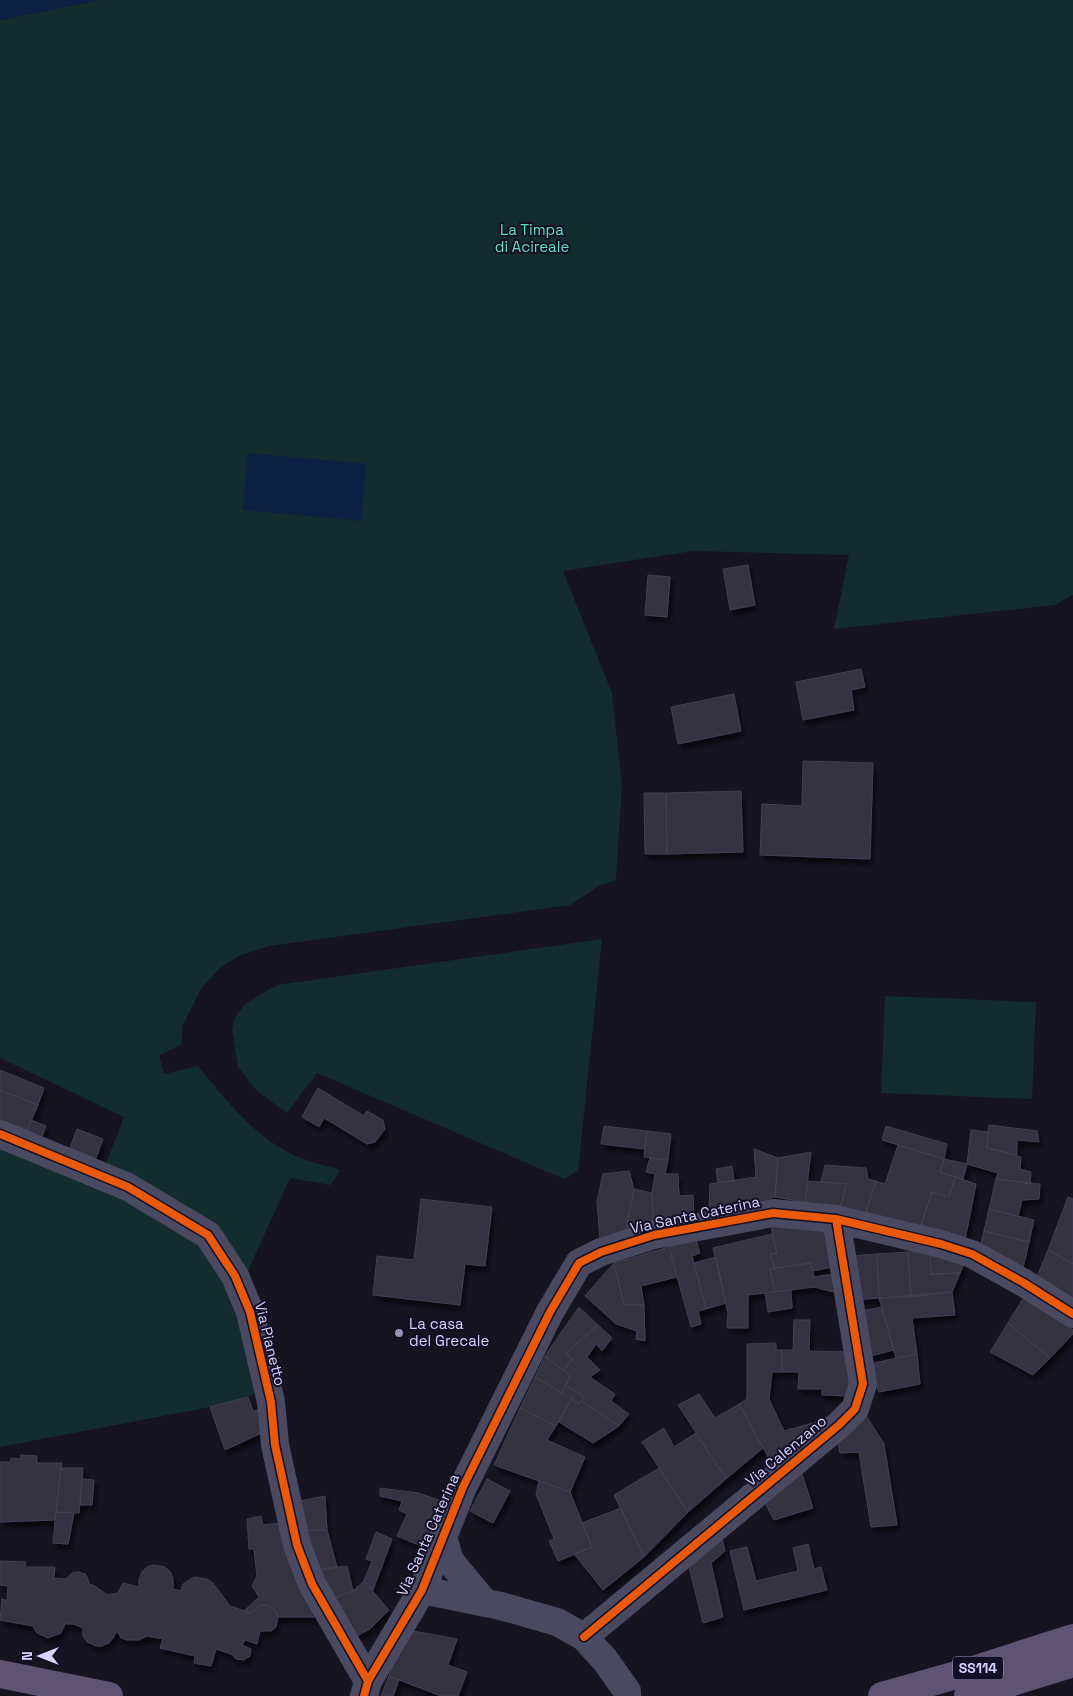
<svg xmlns="http://www.w3.org/2000/svg" width="1073" height="1696" viewBox="0 0 1073 1696" font-family="'Space Grotesk',sans-serif">
<defs>
<filter id="shadow"><feDropShadow dx="3" dy="5.5" stdDeviation="2.5" flood-color="#0009"/></filter>
</defs>
<rect width="100%" height="100%" fill="#161421"/>
<!-- green -->
<path fill="#132c2d" d="M 99,0 L 1073,0 L 1073,595 L 1054,605 L 834,629 L 849,555 L 693,551 L 563,571 L 612,693 L 622,785 L 616,880 L 600,885 L 570,905 L 269,946 L 241,955 L 221,967 L 202,987 L 183,1025 L 181,1045 L 159,1055 L 164,1074 L 198,1066 C 228,1102 252,1135 296,1156 C 309,1162 325,1165 340,1170 L 331,1185 L 290,1178 L 247,1273 L 204,1217 L 154,1186 L 106,1164 L 124,1117 L 0,1058 L 0,20 Z
M 602,939 L 578,1171 L 564,1179 L 317,1073 L 287,1113 L 257,1091 L 238,1067 L 232,1030 L 234,1019 L 245,1004 L 277,985 Z
M 885,996 L 1036,1002 L 1032,1099 L 881,1093 Z
M 0,1143 L 123,1195 L 204,1242 L 230,1278 L 263,1391 L 248,1397 L 210,1407 L 0,1447 Z"/>
<!-- water -->
<path fill="#0d2144" d="M 0,0 L 99,0 L 0,20 Z
M 248,453 L 366,464 L 361,521 L 243,510 Z"/>
<!-- building -->
<path fill="#343243" stroke="#433f54" filter="url(#shadow)" d="M 748,565 L 755,605 L 730,610 L 723,569 Z
M 648,575 L 670,577 L 667,617 L 645,615 Z
M 861,669 L 865,687 L 851,690 L 854,710 L 803,720 L 796,682 Z
M 734,694 L 741,731 L 678,744 L 671,707 Z
M 803,761 L 873,763 L 870,859 L 760,855 L 762,804 L 802,806 Z
M 741,791 L 743,852 L 667,854 L 666,793 Z
M 644,793 L 666,793 L 667,854 L 645,854 Z
M 0,1070 L 44,1088 L 38,1105 L 0,1090 Z
M 318,1088 L 364,1116 L 367,1111 L 383,1120 L 385,1129 L 375,1142 L 367,1144 L 324,1118 L 319,1127 L 302,1117 Z
M 0,1090 L 38,1105 L 26,1133 L 0,1123 Z
M 31,1120 L 46,1126 L 41,1139 L 26,1133 Z
M 989,1125 L 1037,1131 L 1039,1142 L 1017,1140 L 1017,1155 L 987,1148 Z
M 604,1126 L 647,1131 L 645,1149 L 601,1144 Z
M 886,1126 L 947,1144 L 944,1159 L 882,1140 Z
M 77,1129 L 103,1139 L 96,1158 L 70,1148 Z
M 971,1130 L 988,1132 L 987,1148 L 1021,1157 L 1020,1169 L 1031,1172 L 1030,1184 L 996,1179 L 998,1173 L 967,1164 Z
M 647,1131 L 671,1134 L 668,1160 L 644,1157 Z
M 898,1145 L 944,1159 L 940,1172 L 955,1177 L 949,1197 L 932,1192 L 919,1231 L 865,1215 L 876,1181 L 885,1184 Z
M 754,1149 L 778,1158 L 775,1197 L 709,1212 L 710,1184 L 756,1177 Z
M 811,1152 L 805,1202 L 775,1197 L 778,1158 Z
M 650,1158 L 668,1160 L 665,1174 L 678,1174 L 679,1196 L 693,1195 L 694,1214 L 653,1221 L 652,1193 L 655,1174 L 646,1172 Z
M 944,1159 L 967,1164 L 963,1179 L 940,1172 Z
M 825,1165 L 866,1168 L 868,1179 L 876,1181 L 865,1215 L 840,1208 L 847,1184 L 821,1182 Z
M 732,1166 L 734,1181 L 718,1183 L 716,1169 Z
M 629,1171 L 634,1189 L 626,1230 L 600,1239 L 597,1201 L 603,1174 Z
M 955,1177 L 976,1184 L 964,1245 L 919,1231 L 932,1192 L 949,1197 Z
M 996,1179 L 1040,1184 L 1039,1199 L 1022,1200 L 1018,1216 L 989,1209 Z
M 808,1181 L 847,1184 L 840,1208 L 805,1202 Z
M 634,1189 L 652,1193 L 653,1221 L 626,1230 Z
M 1068,1197 L 1073,1199 L 1073,1264 L 1048,1250 Z
M 421,1199 L 492,1207 L 485,1266 L 465,1264 L 460,1305 L 373,1295 L 377,1256 L 414,1260 Z
M 989,1209 L 1034,1220 L 1029,1242 L 984,1231 Z
M 823,1224 L 833,1267 L 813,1271 L 811,1263 L 775,1268 L 770,1254 L 777,1253 L 771,1226 Z
M 984,1231 L 1029,1242 L 1023,1268 L 980,1248 Z
M 772,1234 L 777,1253 L 770,1254 L 775,1268 L 770,1269 L 775,1292 L 748,1295 L 748,1328 L 727,1328 L 728,1313 L 713,1248 Z
M 696,1240 L 700,1253 L 692,1256 L 706,1309 L 698,1311 L 701,1324 L 691,1327 L 669,1247 Z
M 669,1247 L 677,1277 L 641,1286 L 644,1305 L 624,1305 L 614,1263 Z
M 1048,1250 L 1073,1264 L 1073,1299 L 1037,1277 Z
M 930,1251 L 965,1262 L 960,1273 L 931,1274 Z
M 930,1251 L 931,1274 L 960,1273 L 952,1292 L 911,1297 L 908,1252 Z
M 908,1252 L 911,1297 L 879,1298 L 877,1254 Z
M 877,1254 L 879,1298 L 854,1300 L 849,1256 Z
M 716,1257 L 726,1303 L 706,1309 L 694,1263 Z
M 614,1263 L 624,1305 L 644,1305 L 645,1341 L 636,1339 L 637,1331 L 616,1324 L 585,1296 Z
M 811,1263 L 814,1277 L 834,1274 L 838,1293 L 814,1287 L 775,1292 L 770,1269 Z
M 791,1290 L 792,1308 L 768,1312 L 765,1293 Z
M 952,1292 L 955,1315 L 912,1318 L 917,1354 L 896,1358 L 879,1298 Z
M 1025,1296 L 1073,1330 L 1073,1334 L 1050,1358 L 1008,1323 Z
M 579,1307 L 598,1325 L 566,1353 L 572,1359 L 564,1371 L 545,1356 Z
M 882,1307 L 894,1350 L 866,1357 L 856,1312 Z
M 794,1320 L 810,1320 L 809,1351 L 850,1352 L 849,1396 L 822,1395 L 822,1389 L 798,1389 L 799,1372 L 782,1372 L 782,1350 L 793,1350 Z
M 1008,1323 L 1050,1358 L 1033,1375 L 990,1352 Z
M 598,1325 L 612,1338 L 602,1351 L 596,1344 L 587,1357 L 600,1370 L 590,1377 L 615,1394 L 611,1401 L 629,1414 L 619,1426 L 581,1401 L 584,1396 L 566,1386 L 570,1376 L 564,1371 L 572,1359 L 566,1353 Z
M 776,1343 L 776,1350 L 782,1350 L 782,1372 L 772,1372 L 769,1399 L 784,1431 L 817,1422 L 824,1430 L 771,1462 L 739,1404 L 747,1399 L 747,1344 Z
M 917,1354 L 920,1384 L 879,1392 L 869,1364 Z
M 545,1356 L 570,1376 L 562,1393 L 535,1377 Z
M 535,1377 L 562,1393 L 566,1386 L 584,1396 L 579,1404 L 571,1399 L 556,1426 L 520,1408 Z
M 699,1394 L 715,1418 L 739,1404 L 763,1448 L 726,1479 L 678,1405 Z
M 248,1397 L 253,1411 L 260,1409 L 268,1430 L 225,1450 L 210,1407 Z
M 571,1399 L 579,1404 L 581,1401 L 619,1426 L 593,1443 L 559,1422 Z
M 520,1408 L 556,1426 L 547,1440 L 585,1457 L 570,1492 L 494,1465 Z
M 865,1414 L 884,1444 L 897,1525 L 871,1527 L 859,1452 L 840,1453 L 837,1438 Z
M 664,1428 L 674,1447 L 696,1433 L 726,1479 L 688,1512 L 642,1442 Z
M 21,1455 L 37,1456 L 37,1463 L 62,1463 L 55,1520 L 0,1522 L 0,1462 L 10,1462 L 11,1458 L 21,1459 Z
M 61,1468 L 83,1468 L 79,1513 L 56,1512 Z
M 659,1468 L 688,1512 L 644,1557 L 614,1495 Z
M 801,1471 L 813,1508 L 774,1520 L 763,1499 Z
M 82,1479 L 94,1480 L 92,1505 L 80,1505 Z
M 487,1479 L 510,1491 L 493,1523 L 470,1511 Z
M 539,1481 L 570,1492 L 592,1547 L 558,1561 L 549,1541 L 554,1539 L 536,1494 Z
M 380,1488 L 418,1493 L 445,1502 L 421,1546 L 397,1536 L 407,1514 L 399,1510 L 402,1501 L 380,1496 Z
M 325,1496 L 327,1530 L 303,1530 L 300,1501 Z
M 621,1508 L 644,1557 L 603,1590 L 574,1554 L 592,1547 L 582,1523 Z
M 56,1512 L 74,1513 L 68,1544 L 53,1543 Z
M 261,1516 L 263,1525 L 282,1523 L 323,1617 L 278,1617 L 275,1610 L 267,1605 L 260,1606 L 250,1613 L 244,1611 L 259,1597 L 252,1586 L 257,1576 L 254,1549 L 249,1549 L 247,1519 Z
M 303,1530 L 327,1530 L 337,1567 L 317,1570 Z
M 376,1532 L 392,1539 L 373,1590 L 364,1581 L 372,1561 L 366,1559 Z
M 721,1534 L 725,1551 L 711,1563 L 723,1617 L 703,1623 L 688,1563 Z
M 808,1544 L 814,1569 L 821,1567 L 827,1590 L 744,1610 L 730,1551 L 747,1547 L 756,1581 L 798,1571 L 793,1548 Z
M 0,1561 L 26,1562 L 25,1567 L 55,1567 L 54,1578 L 66,1579 L 72,1573 L 79,1572 L 85,1574 L 88,1579 L 89,1584 L 95,1586 L 107,1595 L 118,1593 L 123,1583 L 139,1587 L 139,1579 L 142,1572 L 147,1567 L 153,1565 L 160,1566 L 165,1567 L 171,1573 L 173,1579 L 173,1589 L 181,1591 L 183,1584 L 194,1577 L 207,1579 L 213,1583 L 230,1606 L 250,1613 L 260,1606 L 267,1605 L 275,1610 L 278,1617 L 276,1627 L 271,1631 L 260,1631 L 257,1644 L 245,1640 L 242,1645 L 251,1649 L 250,1656 L 244,1660 L 236,1659 L 231,1654 L 216,1649 L 211,1666 L 194,1663 L 195,1656 L 160,1648 L 163,1639 L 147,1636 L 139,1640 L 127,1640 L 121,1638 L 117,1631 L 113,1638 L 109,1643 L 102,1646 L 96,1646 L 87,1642 L 83,1636 L 83,1628 L 73,1624 L 65,1624 L 61,1633 L 48,1638 L 37,1633 L 33,1626 L 0,1620 L 2,1599 L 7,1601 L 8,1586 L 0,1585 Z
M 347,1566 L 353,1591 L 331,1599 L 317,1570 Z
M 364,1581 L 389,1610 L 370,1629 L 353,1638 L 331,1599 L 353,1591 Z
M 407,1630 L 457,1639 L 448,1665 L 467,1672 L 458,1696 L 441,1696 L 389,1676 Z
M 389,1676 L 399,1680 L 393,1696 L 381,1696 Z"/>
<g fill="none" stroke-linecap="round" stroke-linejoin="round">
<!-- minor -->
<path stroke="#4a4962" stroke-width="28" d="M 0,1134 L 128,1187 L 208,1235 L 235,1276 L 250,1312 L 271,1402 L 275,1445 L 297,1545 L 312,1584 L 368,1681
M 443,1537 L 450,1561 L 485,1603
M 422,1590 L 501,1606 L 557,1622 L 584,1637 L 605,1660 L 627,1691 L 627,1696
M 584,1637 L 839,1425 L 855,1409 L 863,1384 L 836,1219
M 364,1696 L 368,1681 L 422,1590 L 463,1487 L 550,1312 L 579,1263 L 601,1252 L 654,1235 L 773,1213 L 836,1219 L 941,1244 L 972,1254 L 1024,1283 L 1073,1314"/>
<!-- major -->
<path stroke="#5e5373" stroke-width="28" d="M 0,1674 L 109,1696
M 882,1696 L 967,1672 L 1073,1638
M 968,1696 L 1073,1663"/>
<!-- cycleway casing -->
<g stroke="#130f26" stroke-width="11">
<path id="cycleway" d="M 0,1134 L 128,1187 L 208,1235 L 235,1276 L 250,1312 L 271,1402 L 275,1445 L 297,1545 L 312,1584 L 368,1681
M 584,1637 L 839,1425 L 855,1409 L 863,1384 L 836,1219
M 364,1696 L 368,1681 L 422,1590 L 463,1487 L 550,1312 L 579,1263 L 601,1252 L 654,1235 L 773,1213 L 836,1219 L 941,1244 L 972,1254 L 1024,1283 L 1073,1314"/>
</g>
<!-- cycleway -->
<use href="#cycleway" stroke="#e8590c" stroke-width="8"/>
</g>
<!-- markers -->
<circle fill="#9591b1" stroke="#130f26" stroke-width="2" cx="399" cy="1333" r="5"/>
<g text-anchor="middle" stroke-width="4" stroke-linejoin="round" paint-order="stroke">
<!-- shield labels -->
<rect fill="#130f26" stroke="#9e99be" stroke-width="1" x="953" y="1656.5" width="50" height="23" rx="4"/>
<g font-size="14" font-weight="bold" fill="#d9d4ff">
<text x="978" y="1673">SS114</text>
</g>
<!-- park labels -->
<g font-size="15" fill="#5fe0c0" stroke="#130f26">
<text x="532" y="235">La Timpa<tspan x="532" dy="17">di Acireale</tspan></text>
</g>
<!-- street labels -->
<g font-size="15" fill="#d9d4ff" stroke="#130f26">
<text transform="translate(695 1215) rotate(-12)" y="5">Via Santa Caterina</text>
<text transform="translate(270 1344) rotate(76)" y="5">Via Pianetto</text>
<text transform="translate(786 1451) rotate(-40)" y="5">Via Calenzano</text>
<text transform="translate(428 1535) rotate(-66)" y="5">Via Santa Caterina</text>
</g>
<!-- poi labels -->
<g font-size="15" fill="#d9d4ff" stroke="#130f26" text-anchor="start">
<text x="409" y="1329">La casa<tspan x="409" dy="17">del Grecale</tspan></text>
</g>
</g>
<!-- north arrow -->
<g transform="translate(40 1656) rotate(270)" stroke="#130f26" stroke-width="4" paint-order="stroke">
<path d="M0-4L9 19L0 12L-9 19Z" fill="#d9d4ff"/>
<text y="-8" font-size="14" font-weight="bold" text-anchor="middle" fill="#d9d4ff">N</text>
</g>
</svg>
